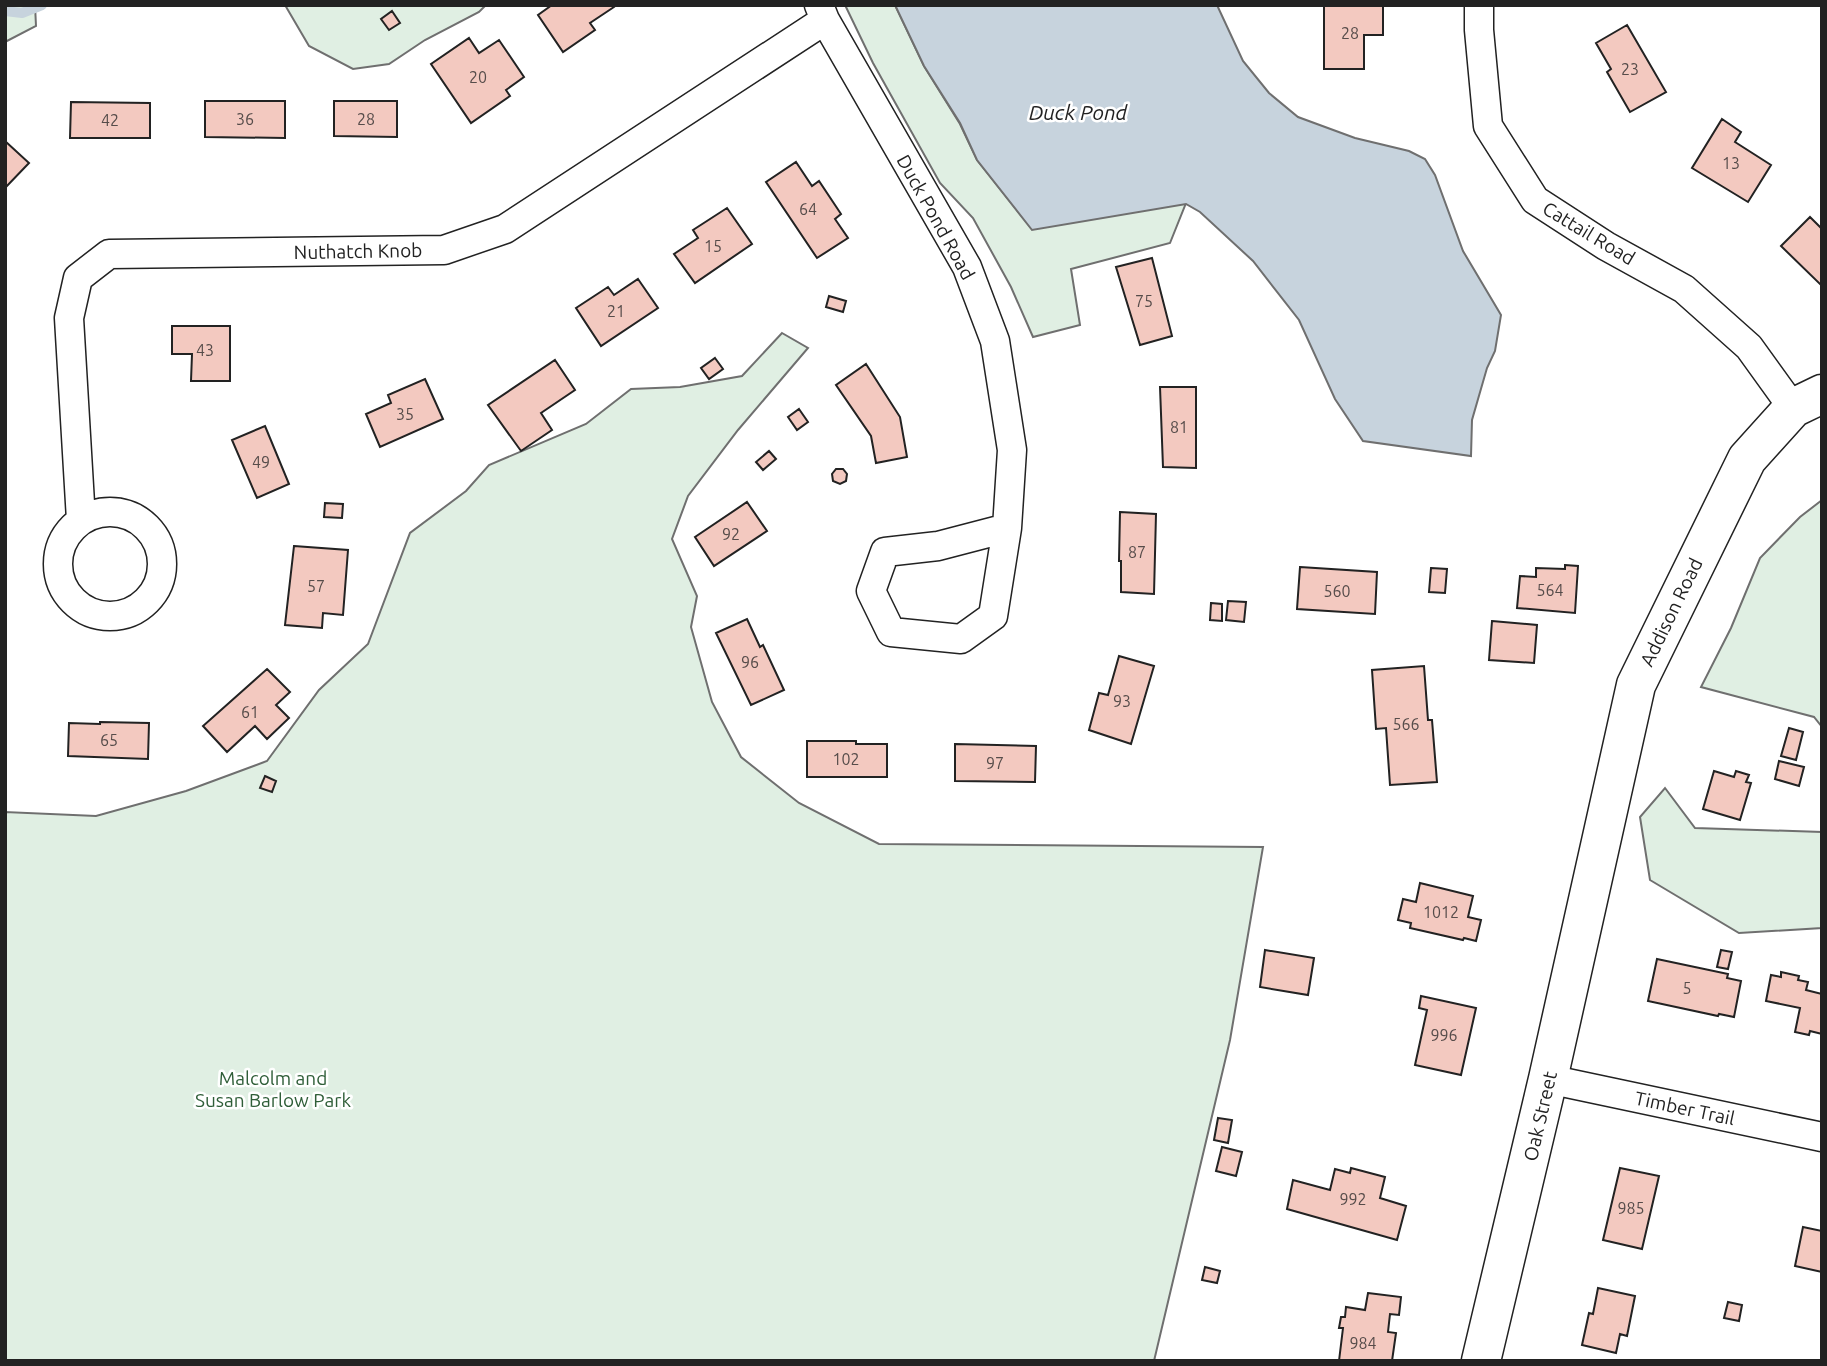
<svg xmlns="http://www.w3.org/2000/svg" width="1827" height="1366" viewBox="0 0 1827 1366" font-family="Ubuntu,sans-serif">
<rect width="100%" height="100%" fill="#fff"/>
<!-- green -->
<path fill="#e0efe3" stroke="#6f6f6f" stroke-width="2" d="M 5,5 L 35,5 L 36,26 L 5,42 Z
M 285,5 L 486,5 L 479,12 L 425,40 L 389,64 L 353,69 L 309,46 Z
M 845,5 L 895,5 L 924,66 L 960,124 L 977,160 L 1032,229 L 1186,203 L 1170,243 L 1071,269 L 1080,325 L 1033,337 L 1011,287 L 973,218 L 940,183 L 873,63 Z
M 782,333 L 808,348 L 738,430 L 688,496 L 672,539 L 697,596 L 691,627 L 712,702 L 741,757 L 799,803 L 879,844 L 1263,847 L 1230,1040 L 1154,1361 L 5,1361 L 5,812 L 96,816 L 186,791 L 267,761 L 319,690 L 368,644 L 410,533 L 466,491 L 489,465 L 586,424 L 631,389 L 680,387 L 742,376 Z
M 1822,500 L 1822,727 L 1814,717 L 1701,687 L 1731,628 L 1760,558 L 1800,517 Z
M 1665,788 L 1695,828 L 1822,832 L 1822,928 L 1739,933 L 1650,880 L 1640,817 Z"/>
<!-- water -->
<path fill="#c7d3dd" stroke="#6f6f6f" stroke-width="2" d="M 895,5 L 1217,5 L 1243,61 L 1269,93 L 1298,117 L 1355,138 L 1409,151 L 1425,159 L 1435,175 L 1463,251 L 1501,315 L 1495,351 L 1487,368 L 1472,420 L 1471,456 L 1363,441 L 1335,399 L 1299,320 L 1253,261 L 1200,212 L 1186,204 L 1032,230 L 977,160 L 960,123 L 924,66 Z"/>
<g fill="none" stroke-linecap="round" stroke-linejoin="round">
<!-- stream -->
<path stroke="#c7d3dd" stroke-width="10" d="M 5,11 L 22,13 L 42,5"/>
</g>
<!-- building -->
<path fill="#f3c9c0" stroke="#222" stroke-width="2" d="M 552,5 L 613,5 L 614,7 L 590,23 L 595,30 L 563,52 L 538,15 Z
M 1324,5 L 1383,5 L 1383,35 L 1364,35 L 1364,69 L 1324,69 Z
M 392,11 L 400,23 L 389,30 L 381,19 Z
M 1627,25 L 1666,92 L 1630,112 L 1607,72 L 1611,69 L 1596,43 Z
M 469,38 L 479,53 L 499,40 L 524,77 L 506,90 L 510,96 L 471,123 L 431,64 Z
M 205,101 L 285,101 L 285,138 L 205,137 Z
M 334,101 L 397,101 L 397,137 L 334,136 Z
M 71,102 L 150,103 L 150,138 L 70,138 Z
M 1722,119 L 1741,132 L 1735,142 L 1771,165 L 1748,202 L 1692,168 Z
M 5,141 L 29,163 L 5,188 Z
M 796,162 L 812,186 L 819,181 L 841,214 L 835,219 L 848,238 L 817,258 L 766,182 Z
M 727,208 L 752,244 L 695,283 L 674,254 L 698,238 L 693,230 Z
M 1810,217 L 1822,229 L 1822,286 L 1781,246 Z
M 1152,258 L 1172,336 L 1140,345 L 1116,267 Z
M 638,279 L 658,308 L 601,346 L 576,308 L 608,287 L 614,295 Z
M 829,296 L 846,301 L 843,312 L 826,307 Z
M 172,326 L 230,326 L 230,381 L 191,381 L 192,354 L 172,354 Z
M 715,358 L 723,369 L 709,379 L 701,368 Z
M 555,360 L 575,390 L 541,413 L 552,430 L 521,451 L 488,405 Z
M 866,364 L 900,417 L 907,457 L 876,463 L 871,436 L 836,385 Z
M 425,379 L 443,419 L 380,447 L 366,414 L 391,403 L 388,395 Z
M 1160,387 L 1196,387 L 1196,468 L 1163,467 Z
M 799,409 L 808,422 L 797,430 L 788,417 Z
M 265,426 L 289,484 L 257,498 L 232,440 Z
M 769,451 L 776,459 L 763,470 L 756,462 Z
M 836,469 L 843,469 L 847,474 L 846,481 L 840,484 L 833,481 L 832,474 Z
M 747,502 L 767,531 L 714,566 L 695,537 Z
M 325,503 L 343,504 L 342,518 L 324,517 Z
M 1120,512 L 1156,514 L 1154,594 L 1121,592 L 1121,561 L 1119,561 Z
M 294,546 L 348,550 L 343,615 L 323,613 L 322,628 L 285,625 Z
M 1565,565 L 1578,566 L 1575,613 L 1517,608 L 1520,576 L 1536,577 L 1536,568 L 1565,569 Z
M 1300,567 L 1377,572 L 1375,614 L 1297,609 Z
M 1431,568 L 1447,569 L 1445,593 L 1429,592 Z
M 1228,601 L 1246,602 L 1244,622 L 1226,620 Z
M 1211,603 L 1222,604 L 1222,621 L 1210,620 Z
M 747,619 L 760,647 L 763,645 L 784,690 L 751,705 L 716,633 Z
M 1492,621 L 1537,625 L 1534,663 L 1489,660 Z
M 1119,656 L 1154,666 L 1131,744 L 1089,730 L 1099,693 L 1108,695 Z
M 1424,666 L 1428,720 L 1432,720 L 1437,782 L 1390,785 L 1386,728 L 1376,729 L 1372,670 Z
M 267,669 L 290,692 L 276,705 L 289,718 L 267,739 L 255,726 L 227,752 L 203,726 Z
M 100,722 L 149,723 L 148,759 L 68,756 L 69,723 L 100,724 Z
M 1789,728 L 1803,732 L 1796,760 L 1781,756 Z
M 807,741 L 856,741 L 856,744 L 887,744 L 887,777 L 807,777 Z
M 955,744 L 1036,746 L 1035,782 L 955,781 Z
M 1779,761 L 1804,767 L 1799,786 L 1775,779 Z
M 1714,771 L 1734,777 L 1736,771 L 1749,775 L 1746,782 L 1751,783 L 1740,820 L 1703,809 Z
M 265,776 L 276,781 L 272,792 L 260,788 Z
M 1420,883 L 1473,896 L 1468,917 L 1481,920 L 1476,941 L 1464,938 L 1463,940 L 1410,928 L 1411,923 L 1398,920 L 1403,899 L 1416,902 Z
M 1265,950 L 1314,958 L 1308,995 L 1260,987 Z
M 1721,950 L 1732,952 L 1728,969 L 1717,967 Z
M 1657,959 L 1728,974 L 1727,978 L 1741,981 L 1734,1017 L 1719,1014 L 1718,1016 L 1648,1001 Z
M 1781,972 L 1799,976 L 1798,980 L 1808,982 L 1806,990 L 1822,994 L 1822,1034 L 1810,1031 L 1809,1035 L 1795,1032 L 1800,1008 L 1766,1001 L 1771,975 L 1781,977 Z
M 1421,996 L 1476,1008 L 1461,1075 L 1415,1065 L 1427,1010 L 1419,1008 Z
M 1218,1118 L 1232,1120 L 1228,1143 L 1214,1140 Z
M 1222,1147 L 1242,1152 L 1236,1176 L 1216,1171 Z
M 1351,1168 L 1385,1177 L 1380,1198 L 1406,1206 L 1397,1240 L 1287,1209 L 1293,1180 L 1330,1190 L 1335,1169 L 1350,1173 Z
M 1620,1168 L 1659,1176 L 1642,1249 L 1603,1240 Z
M 1803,1227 L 1822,1231 L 1822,1272 L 1795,1266 Z
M 1205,1267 L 1220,1271 L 1217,1283 L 1202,1280 Z
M 1598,1288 L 1635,1296 L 1627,1336 L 1620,1334 L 1616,1353 L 1582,1345 L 1589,1313 L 1593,1314 Z
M 1368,1293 L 1401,1297 L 1399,1315 L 1390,1314 L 1388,1332 L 1396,1333 L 1392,1361 L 1339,1361 L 1343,1328 L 1339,1328 L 1341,1317 L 1345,1317 L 1346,1307 L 1365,1310 Z
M 1728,1302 L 1742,1305 L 1739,1321 L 1724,1318 Z"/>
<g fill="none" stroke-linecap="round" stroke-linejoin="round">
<!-- minor casing -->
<g stroke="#222" stroke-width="31">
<path id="minor" d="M 819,5 L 825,20 L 967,267 L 995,341 L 1012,450 L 1007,528 L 938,546 L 885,552 L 871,591 L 891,632 L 961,639 L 993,616 L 1007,528
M 1479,5 L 1479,30 L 1488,126 L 1535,200 L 1606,246 L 1684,289 L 1749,347 L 1793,408
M58 564a52 52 0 1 1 104 0a52 52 0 1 1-104 0Z
M 81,520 L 69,318 L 78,278 L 109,254 L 444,250 L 505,229 L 825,20
M 1548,1079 L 1822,1137"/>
</g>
<!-- secondary casing -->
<g stroke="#222" stroke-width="41">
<path id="secondary" d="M 1481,1361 L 1548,1079 L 1636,685 L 1747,459 L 1793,408 L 1822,394"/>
</g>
<!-- minor -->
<use href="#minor" stroke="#fff" stroke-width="28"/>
<!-- secondary -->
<use href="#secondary" stroke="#fff" stroke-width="38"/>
</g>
<g text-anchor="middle" stroke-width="5" stroke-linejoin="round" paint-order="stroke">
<!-- number labels -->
<g font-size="16" fill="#564c4a">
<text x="1350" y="39">28</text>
<text x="1630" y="75">23</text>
<text x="478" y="83">20</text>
<text x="245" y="125">36</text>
<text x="366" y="125">28</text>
<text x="110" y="126">42</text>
<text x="1731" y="169">13</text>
<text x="808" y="215">64</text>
<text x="713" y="252">15</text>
<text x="1144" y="307">75</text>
<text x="616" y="317">21</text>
<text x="205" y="356">43</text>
<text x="405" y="420">35</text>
<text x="1179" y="433">81</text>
<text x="261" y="468">49</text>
<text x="731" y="540">92</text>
<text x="1137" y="558">87</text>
<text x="316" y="592">57</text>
<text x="1550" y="596">564</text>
<text x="1337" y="597">560</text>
<text x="750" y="668">96</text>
<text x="1122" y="707">93</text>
<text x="250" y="718">61</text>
<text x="1406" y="730">566</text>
<text x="109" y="746">65</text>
<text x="846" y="765">102</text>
<text x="995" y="769">97</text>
<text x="1441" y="918">1012</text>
<text x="1687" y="994">5</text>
<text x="1444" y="1041">996</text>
<text x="1353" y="1205">992</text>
<text x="1631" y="1214">985</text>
<text x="1363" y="1349">984</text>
</g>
<!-- street labels -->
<g font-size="19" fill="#222" stroke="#fff">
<text transform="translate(936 217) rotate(61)" y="7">Duck Pond Road</text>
<text transform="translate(1589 233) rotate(31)" y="7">Cattail Road</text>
<text transform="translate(358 251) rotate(-1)" y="7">Nuthatch Knob</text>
<text transform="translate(1671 612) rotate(-64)" y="7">Addison Road</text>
<text transform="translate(1685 1108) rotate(12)" y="7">Timber Trail</text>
<text transform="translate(1540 1116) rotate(-77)" y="7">Oak Street</text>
</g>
<!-- park labels -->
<g font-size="19" fill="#2f5e38" stroke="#fff">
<text x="273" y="1085">Malcolm and<tspan x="273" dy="22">Susan Barlow Park</tspan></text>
</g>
<!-- water labels -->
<g font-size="21" font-style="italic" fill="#222" stroke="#fff">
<text x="1078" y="120">Duck Pond</text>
</g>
</g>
<!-- border -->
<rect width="1827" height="1366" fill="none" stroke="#222222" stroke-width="14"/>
</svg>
